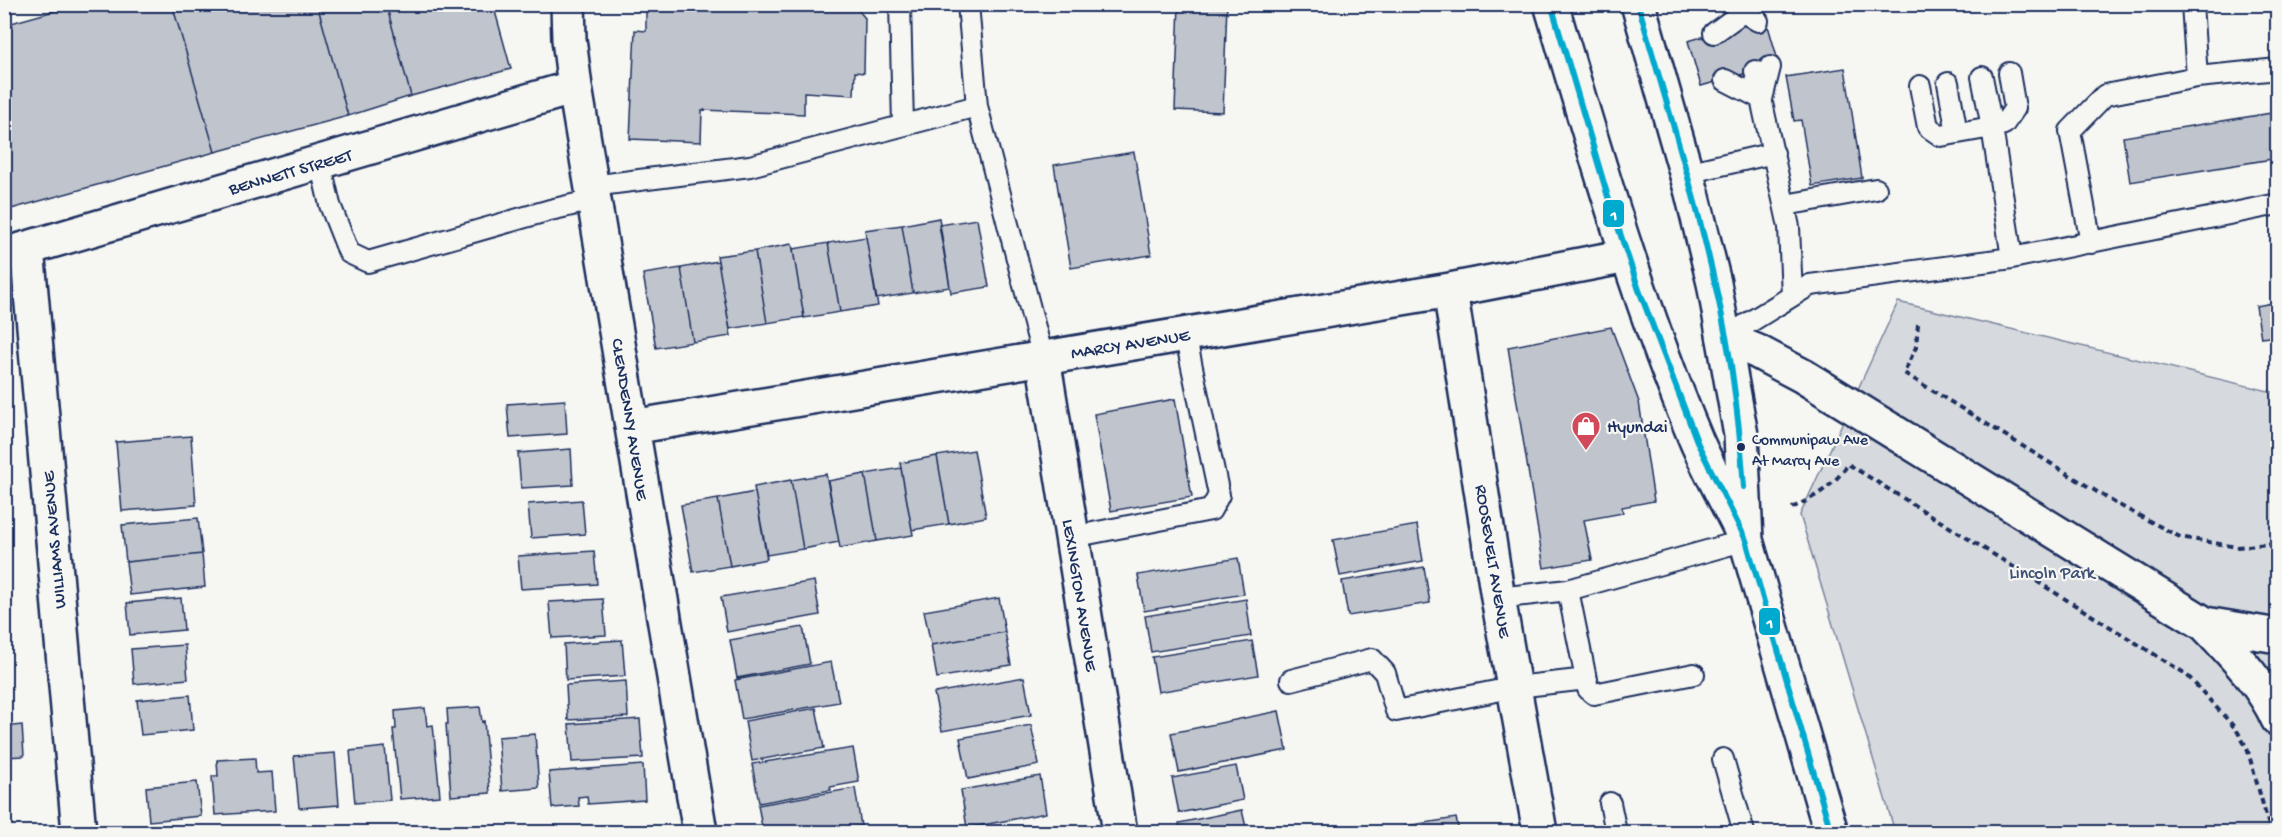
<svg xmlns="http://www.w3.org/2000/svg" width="2282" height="837" viewBox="0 0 2282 837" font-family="'Gochi Hand',sans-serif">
<rect width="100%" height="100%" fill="#f6f6f2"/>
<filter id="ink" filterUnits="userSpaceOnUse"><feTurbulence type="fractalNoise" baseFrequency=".0167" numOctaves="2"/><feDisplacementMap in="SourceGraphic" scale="12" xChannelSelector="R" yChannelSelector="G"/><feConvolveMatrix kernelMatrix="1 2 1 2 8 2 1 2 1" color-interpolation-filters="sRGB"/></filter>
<g filter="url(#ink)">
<!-- green -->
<path fill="#d6d9dd" stroke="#78849e" stroke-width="1.5" d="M 1898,302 L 2277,393 L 2277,832 L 1895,832 L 1800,515 Z"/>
<!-- building -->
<path fill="#c0c4cd" stroke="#1b2f5e" stroke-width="1.5" d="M 79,4 L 172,4 L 215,152 L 4,211 L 4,25 Z
M 172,4 L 317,4 L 348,116 L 215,152 Z
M 317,4 L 386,4 L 411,96 L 348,116 Z
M 386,4 L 493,4 L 511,69 L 411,96 Z
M 646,4 L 853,4 L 865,18 L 864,73 L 855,72 L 854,95 L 804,92 L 804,114 L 702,110 L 701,142 L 630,139 L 635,30 L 646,31 Z
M 1179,4 L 1227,4 L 1223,112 L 1175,110 Z
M 1766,19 L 1779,64 L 1701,86 L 1688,41 Z
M 1845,68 L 1862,178 L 1812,186 L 1801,120 L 1794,121 L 1786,77 Z
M 2278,112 L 2278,158 L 2130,182 L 2123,137 Z
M 1134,152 L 1151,255 L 1071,268 L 1054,165 Z
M 939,218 L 950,287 L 913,293 L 902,225 Z
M 977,219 L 989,287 L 951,293 L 939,225 Z
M 902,225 L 913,293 L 876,299 L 865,230 Z
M 866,237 L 878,306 L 840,312 L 828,243 Z
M 828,243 L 840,312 L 804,318 L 793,249 Z
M 792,244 L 804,317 L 767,323 L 755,251 Z
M 755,251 L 767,323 L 730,329 L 717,256 Z
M 718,261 L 731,336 L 693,342 L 681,268 Z
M 681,268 L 693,342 L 656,348 L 643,274 Z
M 2278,302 L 2278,336 L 2261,338 L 2256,306 Z
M 1611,327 L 1639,402 L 1654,501 L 1622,507 L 1623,513 L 1584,520 L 1592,560 L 1544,568 L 1508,347 Z
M 1175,399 L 1192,497 L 1111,511 L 1094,414 Z
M 565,400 L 567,434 L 510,438 L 507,404 Z
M 191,436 L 196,505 L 122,511 L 116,442 Z
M 571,449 L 573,485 L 521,488 L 518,453 Z
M 974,450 L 986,517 L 949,524 L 937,456 Z
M 937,456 L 949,524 L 912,530 L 900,463 Z
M 901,468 L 913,535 L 877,541 L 865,474 Z
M 826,474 L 839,542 L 803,549 L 791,480 Z
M 865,474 L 877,541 L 840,548 L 828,481 Z
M 791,480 L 803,549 L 767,555 L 754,487 Z
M 755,492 L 767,559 L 730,566 L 718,499 Z
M 718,499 L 730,566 L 693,572 L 681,505 Z
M 582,500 L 585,534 L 531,538 L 528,504 Z
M 198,518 L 202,554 L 126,562 L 122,525 Z
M 1417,525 L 1423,561 L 1340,576 L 1333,540 Z
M 594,551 L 597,584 L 521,589 L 518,556 Z
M 202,554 L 205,587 L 130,595 L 126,562 Z
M 1238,558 L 1244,594 L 1144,611 L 1138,575 Z
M 1424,567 L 1430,603 L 1348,616 L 1342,581 Z
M 814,581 L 820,615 L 727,632 L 721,597 Z
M 181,598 L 184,630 L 130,635 L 127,603 Z
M 999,598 L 1005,632 L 931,645 L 924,611 Z
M 603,599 L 606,635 L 552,638 L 549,602 Z
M 1246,599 L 1251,636 L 1151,652 L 1145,616 Z
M 803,627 L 810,664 L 737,678 L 730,640 Z
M 1005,632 L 1011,665 L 937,678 L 931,645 Z
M 622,640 L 625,676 L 566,680 L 564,644 Z
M 1252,641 L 1258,675 L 1158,692 L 1152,657 Z
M 185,645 L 188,679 L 134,684 L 131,649 Z
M 831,662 L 839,702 L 742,719 L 735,680 Z
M 4,674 L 9,711 L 4,711 Z
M 1024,677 L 1031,715 L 942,731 L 934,693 Z
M 626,681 L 628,717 L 568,720 L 566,685 Z
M 190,695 L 193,730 L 141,735 L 137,700 Z
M 480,707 L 482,722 L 484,721 L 490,793 L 451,796 L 446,724 L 448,724 L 447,709 Z
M 425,708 L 427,726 L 433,725 L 440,796 L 400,799 L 393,729 L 396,729 L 395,711 Z
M 816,708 L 824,748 L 752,761 L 745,721 Z
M 1279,711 L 1287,750 L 1179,772 L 1171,733 Z
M 640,719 L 643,758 L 572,762 L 569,724 Z
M 22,725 L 24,756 L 4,757 L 4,727 Z
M 1031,725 L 1039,765 L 968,779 L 960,738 Z
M 535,734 L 539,788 L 502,791 L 498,737 Z
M 385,747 L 390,800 L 355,803 L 350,751 Z
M 853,748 L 859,782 L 830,787 L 831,790 L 759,803 L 752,764 Z
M 335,753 L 339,805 L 299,808 L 294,756 Z
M 255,758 L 256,773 L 272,772 L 275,811 L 215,815 L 212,776 L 218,776 L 217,760 Z
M 643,765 L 645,800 L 588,804 L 587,796 L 578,797 L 579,806 L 552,808 L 549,772 Z
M 1236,766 L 1243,800 L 1179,813 L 1172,778 Z
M 1040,776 L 1046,813 L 967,828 L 961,790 Z
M 197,782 L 201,816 L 149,821 L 146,787 Z
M 855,788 L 861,826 L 830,832 L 763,832 L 758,805 Z
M 1242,810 L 1247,832 L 1181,832 L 1179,823 Z
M 1456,818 L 1459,832 L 1406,832 L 1405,826 Z
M 1048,824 L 1049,832 L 1003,832 Z"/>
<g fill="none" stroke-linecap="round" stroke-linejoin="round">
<!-- service casing -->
<g stroke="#1b2f5e" stroke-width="24">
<path id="service" d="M 900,4 L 903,125
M 1714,33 L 1743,12 L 1758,21
M 1755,71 L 1789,227 L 1792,296
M 1982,77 L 1992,127 L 2004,124 L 2015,108 L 2009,73
M 2197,77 L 2278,69
M 1725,80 L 1762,99 L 1770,67
M 1948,83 L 1957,133
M 1920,86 L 1928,127 L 1941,136 L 1992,127 L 2012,258
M 977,106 L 1043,358
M 320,162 L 330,205 L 349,253 L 368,262 L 550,210 L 594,200
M 1686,173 L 1774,153
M 592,186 L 750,166 L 977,106 L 968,4
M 1785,205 L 1876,189
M 2091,243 L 2070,131 L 2105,95 L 2197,77 L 2192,4
M 1724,338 L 1810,285 L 2012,258 L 2278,204
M 1072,537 L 1211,510 L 1219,495 L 1185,334
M 1568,590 L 1588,689 L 1594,694 L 1694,674
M 1498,598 L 1568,590 L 1746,540
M 1291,680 L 1372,659 L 1385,673 L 1396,711 L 1516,687 L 1587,679
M 1723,759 L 1744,832
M 1610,803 L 1616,832"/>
</g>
<!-- minor casing -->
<g stroke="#1b2f5e" stroke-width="38">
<path id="minor" d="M 568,4 L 569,39 L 575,87 L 700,832
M 27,248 L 79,832
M 4,255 L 575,87
M 1450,290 L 1498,598 L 1540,832
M 1724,338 L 1756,351 L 1803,376 L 2205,624 C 2232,653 2262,683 2278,719
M 1043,358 L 1120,832
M 632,427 L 1450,290 L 1627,256
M 2205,624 L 2278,636"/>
</g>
<!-- primary casing -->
<g stroke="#1b2f5e" stroke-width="38">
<path id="primary" d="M 1551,4 C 1595,152 1637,300 1697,442 C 1710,471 1726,500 1740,528
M 1638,4 L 1692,193 L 1714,283 L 1741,435 L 1746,540 L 1831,832"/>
</g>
<!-- path -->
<path stroke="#1b2f5e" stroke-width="4" stroke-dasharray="6 4.5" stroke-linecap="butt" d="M 1918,324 L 1916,347 L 1904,373 L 2115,503 L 2180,537 L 2237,547 L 2278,543
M 1792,508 C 1815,497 1834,486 1848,464 L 2186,674 L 2236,729 L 2247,748 L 2269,826 L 2267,832"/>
<!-- service -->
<use href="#service" stroke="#f6f6f2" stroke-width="20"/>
<!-- minor -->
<use href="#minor" stroke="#f6f6f2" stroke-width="33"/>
<!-- primary -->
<use href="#primary" stroke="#f6f6f2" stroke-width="33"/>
<!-- bus-1 casing -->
<g stroke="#f6f6f2" stroke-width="10">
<path id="bus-1" d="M 1551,4 L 1608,197 L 1639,290 L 1698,444 L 1746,540 L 1831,832
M 1638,4 C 1672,123 1711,243 1731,365 C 1737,406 1741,446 1744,487"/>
</g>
<!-- bus-1 -->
<use href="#bus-1" stroke="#00a9ce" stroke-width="6"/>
</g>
</g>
<!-- icons -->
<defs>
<g id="shop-pin" transform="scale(1.5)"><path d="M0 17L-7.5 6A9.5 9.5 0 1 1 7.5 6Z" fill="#d1495b" stroke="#f6f6f2"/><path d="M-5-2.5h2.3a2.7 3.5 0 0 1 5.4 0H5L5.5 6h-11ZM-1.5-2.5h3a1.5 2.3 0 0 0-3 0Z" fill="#fff"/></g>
</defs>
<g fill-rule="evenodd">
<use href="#shop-pin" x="1586" y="426"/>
</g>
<!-- markers -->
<circle fill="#1b2f5e" stroke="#f6f6f2" stroke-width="2" cx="1741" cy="447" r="5"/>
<g text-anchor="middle" stroke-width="4.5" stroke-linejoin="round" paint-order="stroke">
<!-- bus labels -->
<g font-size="16" fill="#1b2f5e" stroke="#f6f6f2" text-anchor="start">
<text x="1752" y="444">Communipaw Ave<tspan x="1752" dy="21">At Marcy Ave</tspan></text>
</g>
<!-- street labels -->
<g font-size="18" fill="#1b2f5e" stroke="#f6f6f2">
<text transform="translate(290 171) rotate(-16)" y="6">BENNETT STREET</text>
<text transform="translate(1130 343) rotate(-9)" y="6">MARCY AVENUE</text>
<text transform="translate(631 419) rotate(81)" y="6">CLENDENNY AVENUE</text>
<text transform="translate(53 540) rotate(-95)" y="6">WILLIAMS AVENUE</text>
<text transform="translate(1494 561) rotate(81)" y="6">ROOSEVELT AVENUE</text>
<text transform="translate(1081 595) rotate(81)" y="6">LEXINGTON AVENUE</text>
</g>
<!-- poi labels -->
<g font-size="18" fill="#1b2f5e" stroke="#f6f6f2" text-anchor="start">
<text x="1607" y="432">Hyundai</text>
</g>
<!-- park labels -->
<g font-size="18" fill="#405177" stroke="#f6f6f2">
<text x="2052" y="578">Lincoln Park</text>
</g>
</g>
<g stroke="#f6f6f2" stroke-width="2">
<rect x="1602" y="199" width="23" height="29" rx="6" fill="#00a9ce"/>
<rect x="1758" y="607" width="23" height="29" rx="6" fill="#00a9ce"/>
</g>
<g font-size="16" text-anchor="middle" font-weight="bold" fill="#fff">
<text x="1614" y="220">1</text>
<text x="1770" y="628">1</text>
</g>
<!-- margin -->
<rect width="2282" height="837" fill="none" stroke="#f6f6f2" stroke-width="24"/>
<rect x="12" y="12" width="2258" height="813" fill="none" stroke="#1b2f5e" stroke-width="2" filter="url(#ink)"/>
</svg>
